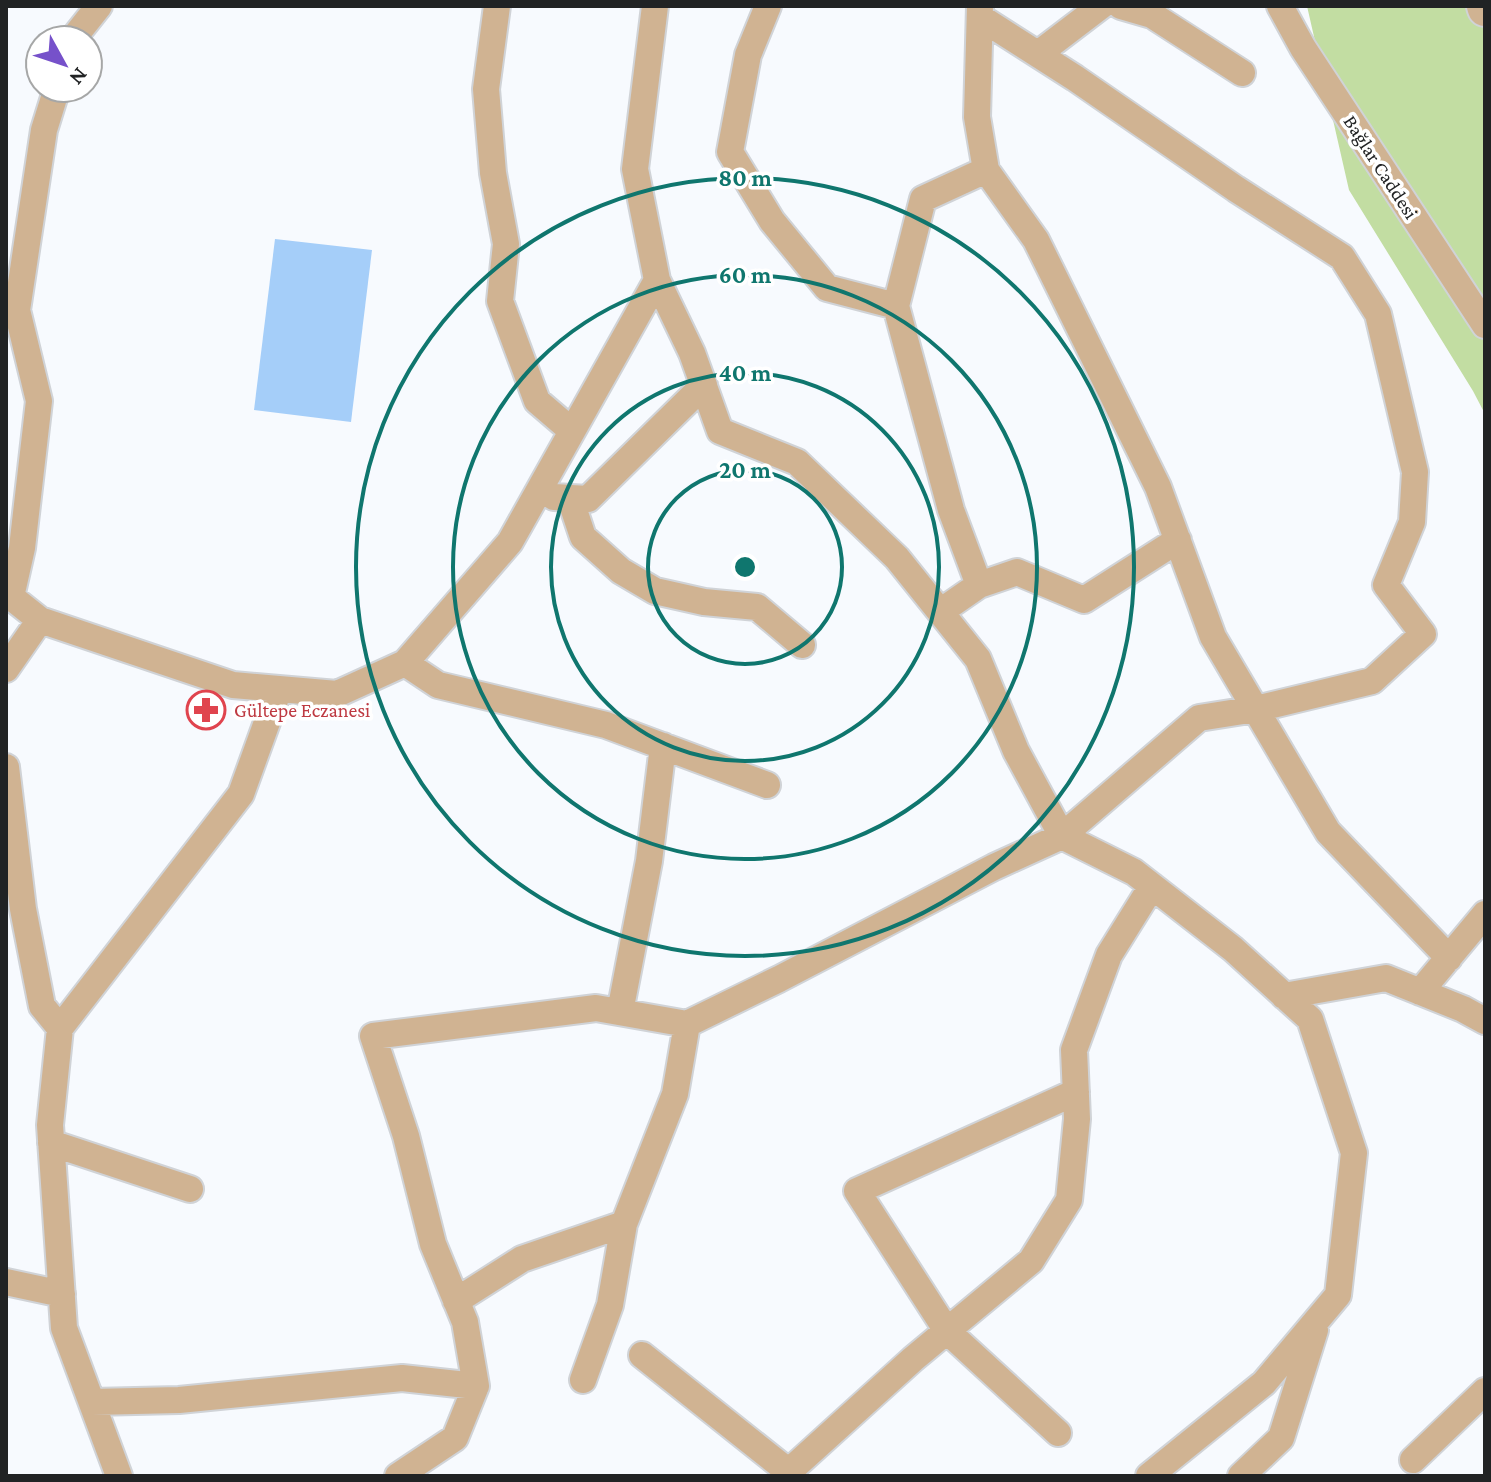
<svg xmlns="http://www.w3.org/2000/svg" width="1491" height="1482" viewBox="0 0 1491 1482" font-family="'Crimson Pro',serif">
<rect width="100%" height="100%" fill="#f7fafe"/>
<!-- green -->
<path fill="#c2dda2" d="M 1307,6 L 1485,6 L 1485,414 L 1473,391 L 1349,190 Z"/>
<!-- building -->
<path fill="#a5cef9" d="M 275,239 L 372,250 L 351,422 L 254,410 Z"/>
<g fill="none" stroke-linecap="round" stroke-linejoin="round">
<!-- minor casing -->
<g stroke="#d0d3d7" stroke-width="30">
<path id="minor" d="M 497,6 L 486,89 L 493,173 L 506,244 L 500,301 L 537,401 L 572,431
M 655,6 L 635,169 L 657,280 L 692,353 L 720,431 L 797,462 L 897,558 L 978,659 L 1016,751 L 1062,836 L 1134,872 L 1233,949 L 1310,1019 L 1354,1153 L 1338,1295 L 1264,1383 L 1149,1476
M 768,6 L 748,55 L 730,152 L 772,221 L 827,288 L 896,306
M 980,6 L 977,117 L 986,170 L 1036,240 L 1158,487 L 1213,637 L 1328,832 L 1449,958
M 1121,6 L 1152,15 L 1242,73
M 1280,6 L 1303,48 L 1485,325
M 72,40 L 99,6
M 1038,54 L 1101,6
M 554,497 L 588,499 L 704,385
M 570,498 L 583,537 L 621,571 L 655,591 L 704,602 L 757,607 L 802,645
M 979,585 L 951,510 L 896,306 L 923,199 L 986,170
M 6,593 L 40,620 L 233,685 L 337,694 L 405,663 L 510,542 L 657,280
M 11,597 L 22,548 L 39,401 L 17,310 L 44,130 L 57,88
M 940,612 L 979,585 L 1017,572 L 1084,600 L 1178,540
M 405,663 L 438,685 L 606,725 L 767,785
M 6,669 L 40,620
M 6,767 L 23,909 L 42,1006 L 60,1028
M 1420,992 L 1485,914
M 1284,996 L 1386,978 L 1463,1009 L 1485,1021
M 620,1012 L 649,861 L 663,746
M 51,1143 L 190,1189
M 6,1282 L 62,1294
M 456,1301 L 522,1259 L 624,1224 L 675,1094 L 687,1024
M 642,1355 L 789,1472
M 583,1380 L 610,1305 L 624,1224
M 92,1402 L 179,1400 L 402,1378 L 476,1386
M 1058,1433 L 947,1331 L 857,1191 L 1076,1092
M 1413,1460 L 1485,1391
M 119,1476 L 64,1328 L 50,1125 L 60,1028 L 241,794 L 279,689
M 398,1476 L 455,1438 L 476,1386 L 465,1322 L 433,1244 L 406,1136 L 373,1036 L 596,1008 L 687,1024 L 779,979 L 994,867 L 1062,836 L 1199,718 L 1256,709 L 1372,681 L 1423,634 L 1386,585 L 1412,522 L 1415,472 L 1378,314 L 1342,257 L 1236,189 L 1075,78 L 981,18
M 784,1476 L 913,1359 L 1031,1261 L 1069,1200 L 1077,1119 L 1074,1050 L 1109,955 L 1152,886
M 1241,1476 L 1281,1438 L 1315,1330"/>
</g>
<!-- tertiary casing -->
<g stroke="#d0d3d7" stroke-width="38">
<path id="tertiary" d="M 1484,6 L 1485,9"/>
</g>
<!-- minor -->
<use href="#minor" stroke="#d0b392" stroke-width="26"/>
<!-- tertiary -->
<use href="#tertiary" stroke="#d0b392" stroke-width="34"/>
</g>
<!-- distance rings -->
<g fill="none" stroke="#0f766e" stroke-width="4">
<circle cx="745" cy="567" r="97"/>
<circle cx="745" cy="567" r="194"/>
<circle cx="745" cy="567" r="292"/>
<circle cx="745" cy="567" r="389"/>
</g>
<!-- icons -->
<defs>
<g id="pharmacy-ring" transform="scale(2)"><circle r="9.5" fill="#fff" stroke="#e0444e" stroke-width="1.5"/><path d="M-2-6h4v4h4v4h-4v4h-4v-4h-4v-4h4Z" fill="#e0444e"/></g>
</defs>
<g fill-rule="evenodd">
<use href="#pharmacy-ring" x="206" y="710"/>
</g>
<g text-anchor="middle" stroke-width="7" stroke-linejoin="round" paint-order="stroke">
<!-- street labels -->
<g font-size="20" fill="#212324" stroke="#fff">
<text transform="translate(1381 167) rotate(57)" y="7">Bağlar Caddesi</text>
</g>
<!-- health labels -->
<g font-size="20" fill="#be3a42" stroke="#fff" text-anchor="start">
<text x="234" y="717">Gültepe Eczanesi</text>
</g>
</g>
<circle cx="745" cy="567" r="12" fill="#0f766e" stroke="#fff" stroke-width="4"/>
<g font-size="24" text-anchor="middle" font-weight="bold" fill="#0f766e" stroke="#fff" stroke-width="7" stroke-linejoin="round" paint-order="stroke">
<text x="745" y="186">80 m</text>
<text x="745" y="283">60 m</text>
<text x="745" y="381">40 m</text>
<text x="745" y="478">20 m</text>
</g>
<!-- border -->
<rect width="1491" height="1482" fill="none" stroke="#212324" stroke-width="16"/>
<!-- north arrow -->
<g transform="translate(64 64) rotate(130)"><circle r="38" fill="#ffffff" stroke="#a6a7a7" stroke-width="2"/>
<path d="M0-6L14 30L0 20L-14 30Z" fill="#7651ca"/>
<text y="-12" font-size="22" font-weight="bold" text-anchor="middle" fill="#212324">N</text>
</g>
</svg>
